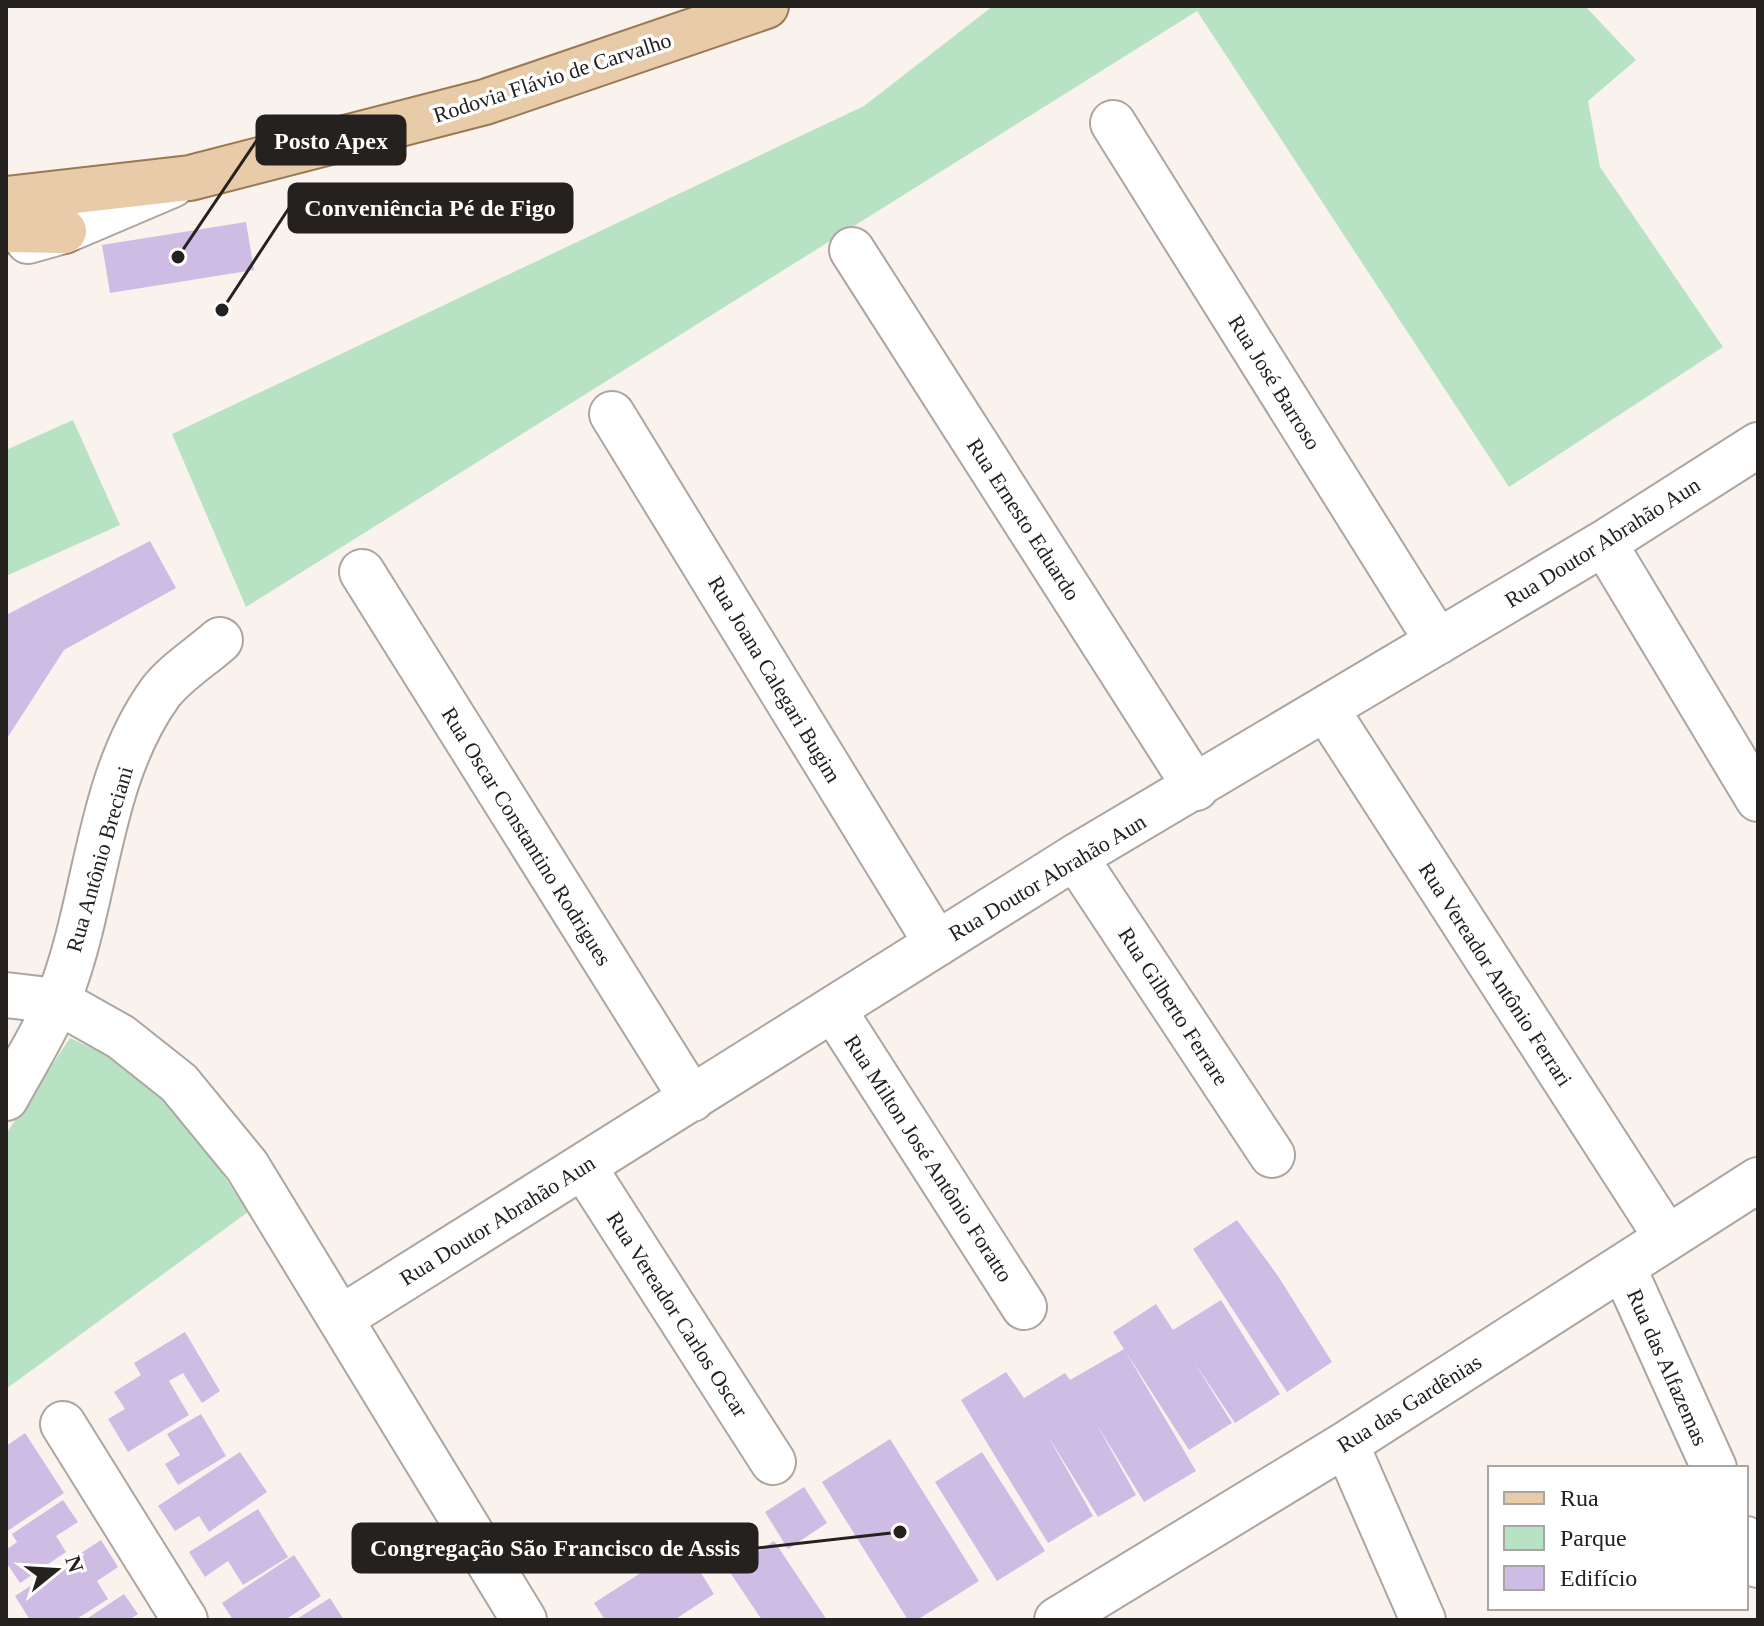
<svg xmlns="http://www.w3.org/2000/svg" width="1764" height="1626" viewBox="0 0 1764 1626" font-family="'Times New Roman',serif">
<rect width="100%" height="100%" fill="#faf2ed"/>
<!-- green -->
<path fill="#b8e2c4" d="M 993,6 L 1585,6 L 1636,60 L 1588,101 L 1600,167 L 1723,347 L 1509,487 L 1197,11 L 246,607 L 172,434 L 864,106 Z
M 73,420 L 120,525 L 6,576 L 6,450 Z
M 70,1038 L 113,1058 L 171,1097 L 248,1212 L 6,1389 L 6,1134 Z"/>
<!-- building -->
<path fill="#cebce5" d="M 246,222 L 254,270 L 110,293 L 102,245 Z
M 150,541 L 176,588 L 64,650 L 6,740 L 6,615 Z
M 1237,1220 L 1278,1276 L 1332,1362 L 1287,1392 L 1193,1249 Z
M 1221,1300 L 1280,1394 L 1235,1423 L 1194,1362 L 1232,1423 L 1189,1450 L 1113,1332 L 1156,1304 L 1173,1330 Z
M 185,1332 L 220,1391 L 202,1403 L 183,1373 L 169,1381 L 189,1415 L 128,1452 L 108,1419 L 125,1409 L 114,1392 L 141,1375 L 134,1363 Z
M 1124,1349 L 1196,1471 L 1144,1502 L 1096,1423 L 1136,1495 L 1098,1517 L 1048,1436 L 1093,1516 L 1048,1543 L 961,1400 L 1006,1372 L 1024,1398 L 1065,1373 L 1070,1380 Z
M 201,1414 L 226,1456 L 178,1485 L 165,1464 L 180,1455 L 167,1434 Z
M 25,1433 L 64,1493 L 6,1532 L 6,1446 Z
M 890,1439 L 979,1581 L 917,1620 L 908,1620 L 822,1482 Z
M 240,1452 L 267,1492 L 209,1532 L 199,1516 L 175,1531 L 158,1506 Z
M 982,1452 L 1045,1551 L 997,1581 L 935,1482 Z
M 804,1487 L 827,1523 L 788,1549 L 765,1512 Z
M 63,1500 L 78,1522 L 56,1536 L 66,1552 L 20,1583 L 6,1562 L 6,1550 L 17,1542 L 12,1534 Z
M 258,1509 L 288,1557 L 243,1585 L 228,1561 L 205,1577 L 189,1552 Z
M 700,1535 L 712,1559 L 698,1568 L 714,1594 L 674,1620 L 605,1620 L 594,1603 Z
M 101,1540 L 118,1567 L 97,1581 L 108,1599 L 75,1620 L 30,1620 L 15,1596 Z
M 774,1541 L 827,1620 L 762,1620 L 729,1571 Z
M 294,1555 L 321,1596 L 285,1620 L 233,1620 L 222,1603 Z
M 124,1594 L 138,1614 L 129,1620 L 85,1620 Z
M 330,1598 L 344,1620 L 295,1620 Z"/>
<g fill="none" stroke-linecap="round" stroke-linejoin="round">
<!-- minor casing -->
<g stroke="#ada5a1" stroke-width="48">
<path id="minor" d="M 1113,123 L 1438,642
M 28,241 L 64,231 L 172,185
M 852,250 L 1196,788
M 612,414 L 937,944
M 1604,543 L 1758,799
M 362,572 L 692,1099
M 1326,709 L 1667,1238
M 1075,857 L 1272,1155
M 6,995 L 57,1001 L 121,1037 L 179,1083 L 247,1166 L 524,1620
M 833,1009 L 1024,1307
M 6,1098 C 23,1066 44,1034 58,1000 C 98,901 96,782 160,693 C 175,673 201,657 220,640
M 583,1166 L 773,1462
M 1623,1267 L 1714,1468
M 341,1318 L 1075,857 L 1604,543 L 1758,445
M 63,1424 L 185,1620
M 1346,1444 L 1423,1620
M 1746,1539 L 1758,1565
M 1057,1620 L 1346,1444 L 1758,1180"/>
</g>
<!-- primary casing -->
<g stroke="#9a7952" stroke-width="48">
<path id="primary" d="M 6,199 L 190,178 L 485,102 L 766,6
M 6,230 L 64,231"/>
</g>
<!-- minor -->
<use href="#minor" stroke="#fff" stroke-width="44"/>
<!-- primary -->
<use href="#primary" stroke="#e8cba8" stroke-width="44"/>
</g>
<g text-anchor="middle" stroke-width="7" stroke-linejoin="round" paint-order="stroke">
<!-- street labels -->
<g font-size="22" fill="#24211f" stroke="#fff">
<text transform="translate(552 77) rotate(-18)" y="8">Rodovia Flávio de Carvalho</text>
<text transform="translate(1275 382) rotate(58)" y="8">Rua José Barroso</text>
<text transform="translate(1024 519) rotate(57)" y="8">Rua Ernesto Eduardo</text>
<text transform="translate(1602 542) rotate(-32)" y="8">Rua Doutor Abrahão Aun</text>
<text transform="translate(775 679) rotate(59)" y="8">Rua Joana Calegari Bugim</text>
<text transform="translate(527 836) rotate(58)" y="8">Rua Oscar Constantino Rodrigues</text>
<text transform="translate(99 859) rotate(-74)" y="8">Rua Antônio Breciani</text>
<text transform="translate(1047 877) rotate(-31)" y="8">Rua Doutor Abrahão Aun</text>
<text transform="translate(1496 974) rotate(57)" y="8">Rua Vereador Antônio Ferrari</text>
<text transform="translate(1174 1006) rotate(57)" y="8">Rua Gilberto Ferrare</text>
<text transform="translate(929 1158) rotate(57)" y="8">Rua Milton José Antônio Foratto</text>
<text transform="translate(497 1220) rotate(-32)" y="8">Rua Doutor Abrahão Aun</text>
<text transform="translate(678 1314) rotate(57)" y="8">Rua Vereador Carlos Oscar</text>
<text transform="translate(1668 1367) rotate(66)" y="8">Rua das Alfazemas</text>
<text transform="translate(1409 1403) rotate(-32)" y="8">Rua das Gardênias</text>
</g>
</g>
<!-- callouts -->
<path fill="none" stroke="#24211f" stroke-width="3" d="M178 257L257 140M222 310L289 208M900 1532L757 1548"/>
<g fill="#24211f" stroke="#fff" stroke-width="3">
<circle cx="178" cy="257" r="8"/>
<circle cx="222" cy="310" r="8"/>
<circle cx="900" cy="1532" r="8"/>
</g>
<g fill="#24211f" stroke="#24211f" stroke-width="3">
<rect x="257" y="116" width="148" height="48" rx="8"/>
<rect x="289" y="184" width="283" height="48" rx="8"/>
<rect x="353" y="1524" width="404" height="48" rx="8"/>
</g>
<g font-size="24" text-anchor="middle" font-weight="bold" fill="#fff">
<text x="331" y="149">Posto Apex</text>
<text x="430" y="216">Conveniência Pé de Figo</text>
<text x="555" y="1556">Congregação São Francisco de Assis</text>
</g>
<!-- border -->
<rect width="1764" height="1626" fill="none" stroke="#24211f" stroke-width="16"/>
<!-- legend -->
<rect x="1488" y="1466" width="260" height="144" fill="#ffffff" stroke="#a7a6a5" stroke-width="2"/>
<rect x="1504" y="1492" width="40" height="12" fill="#e8cba8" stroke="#a7a6a5" stroke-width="2"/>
<text x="1560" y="1506" font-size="24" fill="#24211f">Rua</text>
<rect x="1504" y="1526" width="40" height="24" fill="#b8e2c4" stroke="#a7a6a5" stroke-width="2"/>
<text x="1560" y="1546" font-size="24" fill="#24211f">Parque</text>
<rect x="1504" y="1566" width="40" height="24" fill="#cebce5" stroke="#a7a6a5" stroke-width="2"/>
<text x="1560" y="1586" font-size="24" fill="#24211f">Edifício</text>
<!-- north arrow -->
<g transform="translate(56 1570) rotate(72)" stroke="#ffffff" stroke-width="6" paint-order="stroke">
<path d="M0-6L14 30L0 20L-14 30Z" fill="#24211f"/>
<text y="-12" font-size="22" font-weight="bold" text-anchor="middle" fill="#24211f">N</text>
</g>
</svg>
